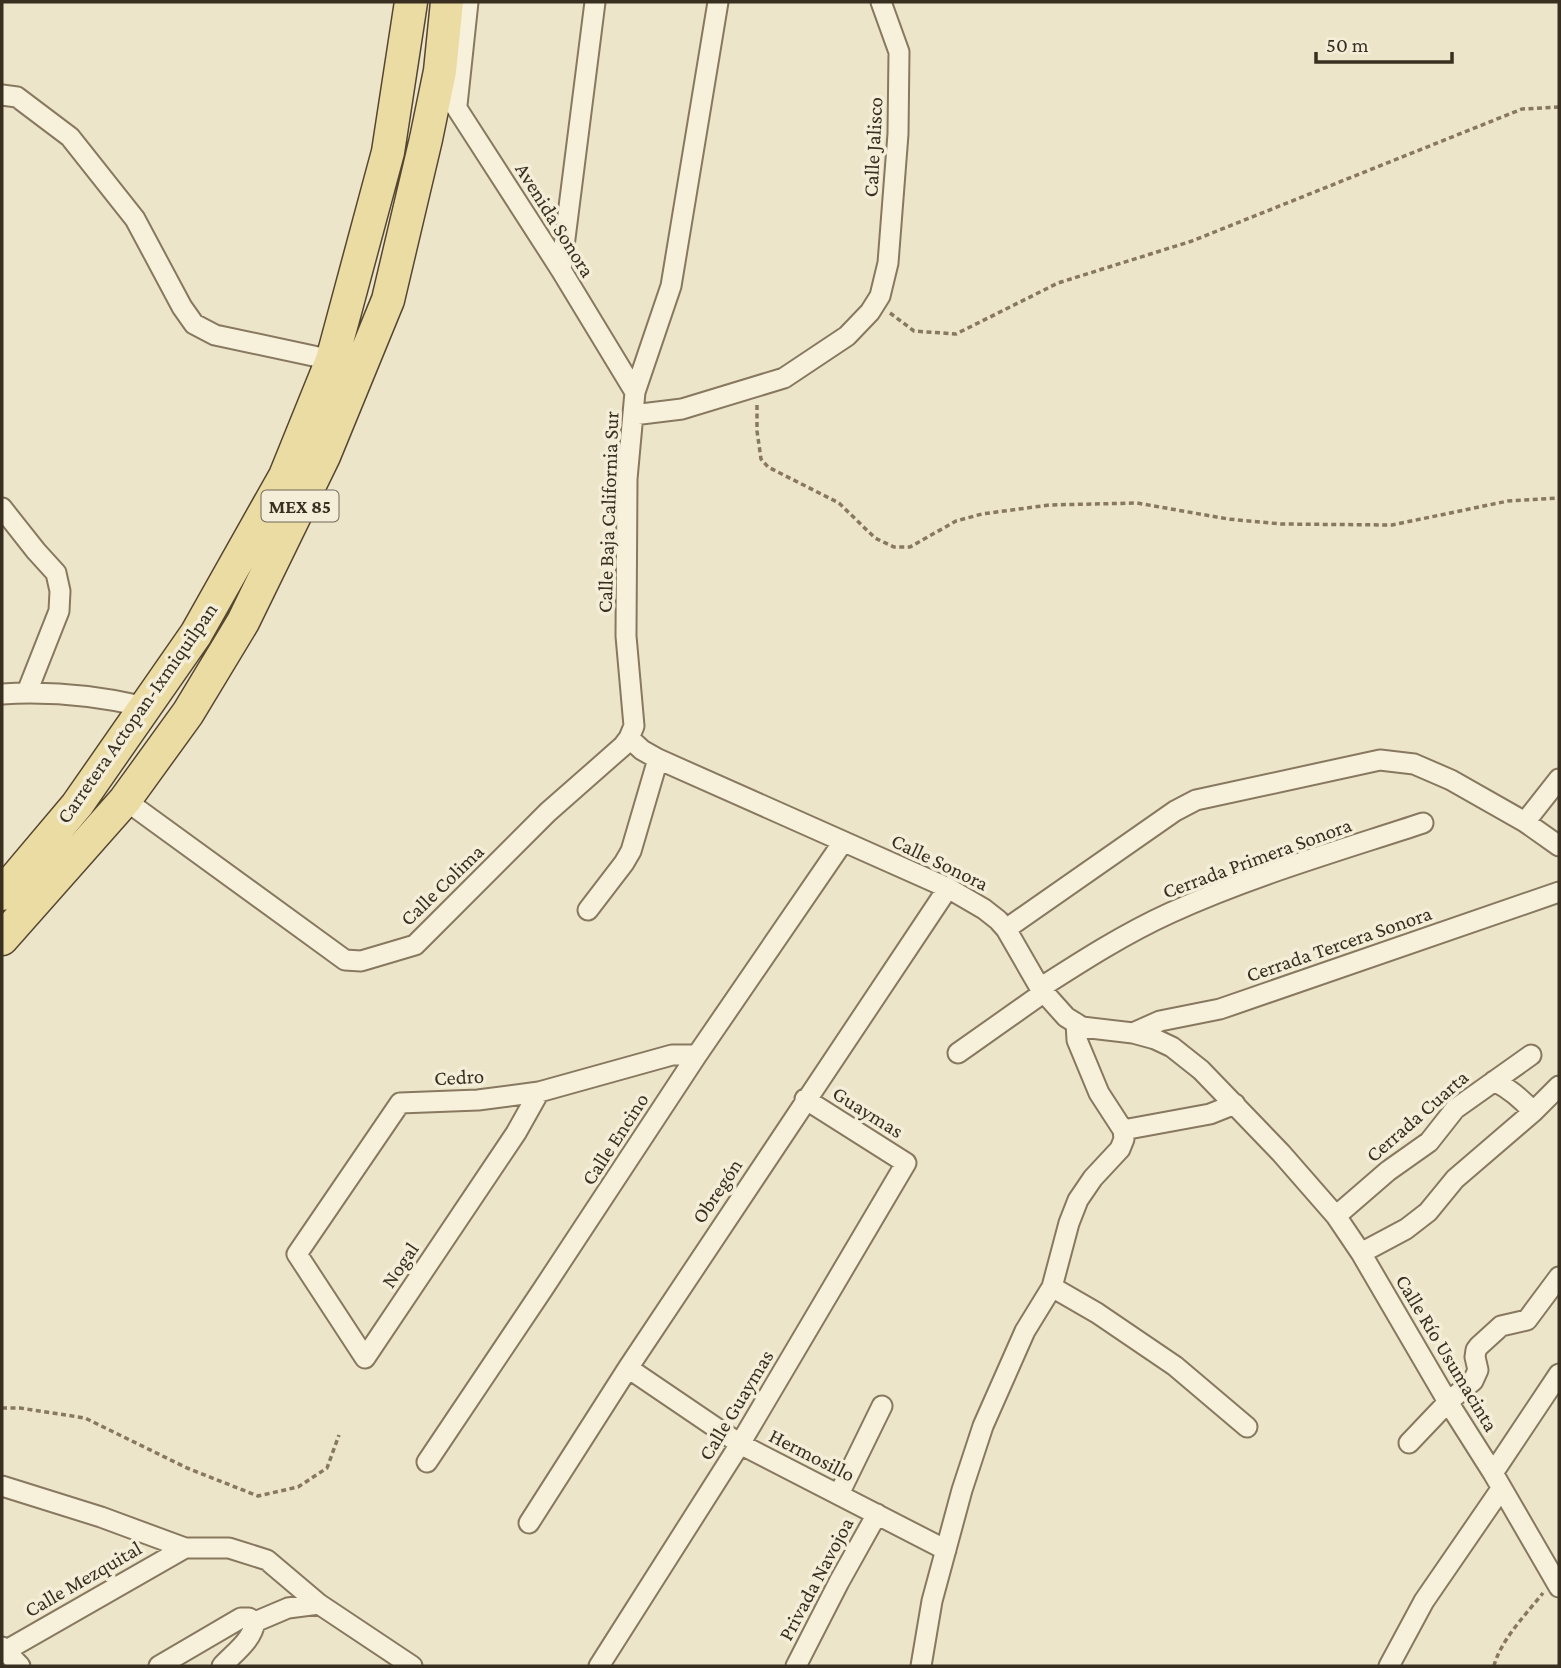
<svg xmlns="http://www.w3.org/2000/svg" width="1561" height="1668" viewBox="0 0 1561 1668" font-family="'Crimson Pro',serif">
<rect width="100%" height="100%" fill="#ece5c9"/>
<g fill="none" stroke-linecap="round" stroke-linejoin="round">
<!-- street casing -->
<g stroke="#87785f" stroke-width="23">
<path id="street" d="M 441,73 L 456,107 L 561,270 L 635,392
M 2,95 L 17,97 L 70,137 L 135,219 L 182,307 L 194,324 L 215,335 L 332,360
M 457,105 L 468,2
M 561,270 L 595,2
M 633,415 L 682,409 L 784,378 L 847,336 L 870,312 L 880,296 L 888,263 L 898,134 L 899,52 L 881,2
M 2,508 L 36,551 L 56,573 L 60,591 L 59,611 L 27,692
M 2,694 C 50,691 99,696 146,707
M 629,738 L 642,750 L 658,759 L 948,888 L 984,909 L 998,920 L 1006,929 L 1040,988 L 1066,1017 L 1082,1027 L 1133,1033 L 1155,1039 L 1172,1047 L 1201,1070 L 1281,1153 L 1336,1216 L 1361,1253 L 1448,1402 L 1493,1473 L 1559,1587
M 125,800 L 345,960 L 361,961 L 415,945 L 548,812 L 623,746 L 629,738 L 634,726 L 626,636 L 627,479 L 635,392 L 671,286 L 718,2
M 1525,822 L 1559,779
M 588,910 L 624,863 L 631,851 L 658,759
M 1006,929 L 1175,811 L 1196,800 L 1380,760 L 1414,764 L 1451,780 L 1525,822 L 1559,846
M 1040,988 C 1082,961 1124,934 1170,913 C 1251,876 1338,851 1423,823
M 1133,1033 L 1160,1021 L 1220,1009 L 1559,892
M 958,1053 L 1043,993
M 1494,1081 C 1510,1089 1521,1098 1533,1112
M 539,1092 L 516,1133 L 365,1358 L 297,1254 L 400,1103 L 478,1100 L 539,1092 L 672,1055 L 697,1055
M 1123,1130 L 1210,1114 L 1235,1104
M 1336,1216 L 1388,1171 L 1429,1142 L 1455,1109 L 1531,1055
M 1361,1253 L 1406,1229 L 1428,1212 L 1455,1179 L 1533,1112 L 1559,1086
M 1052,1287 L 1097,1313 L 1175,1366 L 1247,1427
M 628,1368 L 740,1444 L 946,1550
M 1409,1443 L 1448,1402 L 1473,1381 L 1478,1370 L 1475,1357 L 1476,1350 L 1479,1346 L 1501,1326 L 1527,1320 L 1559,1277
M 427,1462 L 543,1289 L 697,1055 L 843,842
M 1493,1473 L 1559,1374
M 2,1486 L 101,1517 L 185,1548 L 229,1548 L 267,1560 L 319,1604 L 412,1666
M 839,1494 L 882,1406
M 529,1523 L 628,1368 L 948,888
M 2,1647 L 20,1666
M 5,1651 L 185,1548
M 159,1666 L 241,1618 L 249,1618 L 255,1622 L 288,1608 L 319,1604
M 222,1666 C 234,1653 252,1641 255,1622
M 599,1666 L 740,1444 L 906,1163 L 805,1099
M 796,1666 L 839,1582 L 877,1514
M 921,1666 L 932,1601 L 962,1490 L 983,1426 L 1025,1331 L 1052,1287 L 1069,1223 L 1078,1200 L 1093,1178 L 1120,1149 L 1124,1139 L 1123,1130 L 1099,1093 L 1077,1040 L 1076,1023
M 1389,1666 L 1424,1601 L 1501,1489"/>
</g>
<!-- primary casing -->
<g stroke="#554632" stroke-width="35">
<path id="primary" d="M 2,894 L 77,805 L 196,634 L 285,476 L 332,360 L 388,152 L 411,2
M 2,939 L 125,800 L 188,713 L 243,622 L 324,456 L 388,300 L 426,139 L 440,71 L 447,2"/>
</g>
<!-- path -->
<path stroke="#87785f" stroke-width="3.5" stroke-dasharray="5 3.5" stroke-linecap="butt" d="M 890,313 L 914,331 L 956,334 L 1058,283 L 1192,241 L 1522,109 L 1559,107
M 757,405 L 757,431 L 761,459 L 768,467 L 839,503 L 875,538 L 894,547 L 910,547 L 956,521 L 982,514 L 1049,505 L 1137,503 L 1228,519 L 1281,524 L 1392,525 L 1508,501 L 1559,498
M 2,1408 L 20,1408 L 85,1418 L 187,1468 L 258,1496 L 298,1487 L 327,1468 L 339,1435
M 1494,1666 C 1500,1641 1527,1613 1543,1593"/>
<!-- street -->
<use href="#street" stroke="#f7f1dc" stroke-width="19"/>
<!-- primary -->
<use href="#primary" stroke="#ebdca4" stroke-width="32"/>
</g>
<g text-anchor="middle" stroke-width="7" stroke-linejoin="round" paint-order="stroke">
<!-- shield labels -->
<rect fill="#f4eed8" stroke="#706858" stroke-width="2" x="261.5" y="490.5" width="77" height="31" rx="5"/>
<g font-size="19" font-weight="bold" fill="#382f21">
<text x="300" y="513">MEX 85</text>
</g>
<!-- street labels -->
<g font-size="21" fill="#382f21" stroke="#f4eed8">
<text transform="translate(873 147) rotate(-87)" y="7">Calle Jalisco</text>
<text transform="translate(555 220) rotate(58)" y="7">Avenida Sonora</text>
<text transform="translate(608 512) rotate(-88)" y="7">Calle Baja California Sur</text>
<text transform="translate(137 713) rotate(-55)" y="7">Carretera Actopan-Ixmiquilpan</text>
<text transform="translate(1257 858) rotate(-20)" y="7">Cerrada Primera Sonora</text>
<text transform="translate(940 862) rotate(26)" y="7">Calle Sonora</text>
<text transform="translate(442 885) rotate(-44)" y="7">Calle Colima</text>
<text transform="translate(1339 944) rotate(-19)" y="7">Cerrada Tercera Sonora</text>
<text transform="translate(459 1077) rotate(-3)" y="7">Cedro</text>
<text transform="translate(868 1112) rotate(32)" y="7">Guaymas</text>
<text transform="translate(1417 1116) rotate(-41)" y="7">Cerrada Cuarta</text>
<text transform="translate(615 1139) rotate(-57)" y="7">Calle Encino</text>
<text transform="translate(717 1191) rotate(-56)" y="7">Obregón</text>
<text transform="translate(400 1265) rotate(-56)" y="7">Nogal</text>
<text transform="translate(1447 1353) rotate(59)" y="7">Calle Río Usumacinta</text>
<text transform="translate(736 1405) rotate(-59)" y="7">Calle Guaymas</text>
<text transform="translate(812 1455) rotate(27)" y="7">Hermosillo</text>
<text transform="translate(83 1579) rotate(-30)" y="7">Calle Mezquital</text>
<text transform="translate(816 1579) rotate(-62)" y="7">Privada Navojoa</text>
</g>
</g>
<!-- border -->
<rect width="1561" height="1668" fill="none" stroke="#382f21" stroke-width="7"/>
<!-- scale -->
<path d="M1316 52v10h136v-10" fill="none" stroke="#382f21" stroke-width="3.5"/>
<text x="1326" y="52" font-size="21" fill="#382f21" stroke="#f4eed8" stroke-width="5" paint-order="stroke">50 m</text>
</svg>
